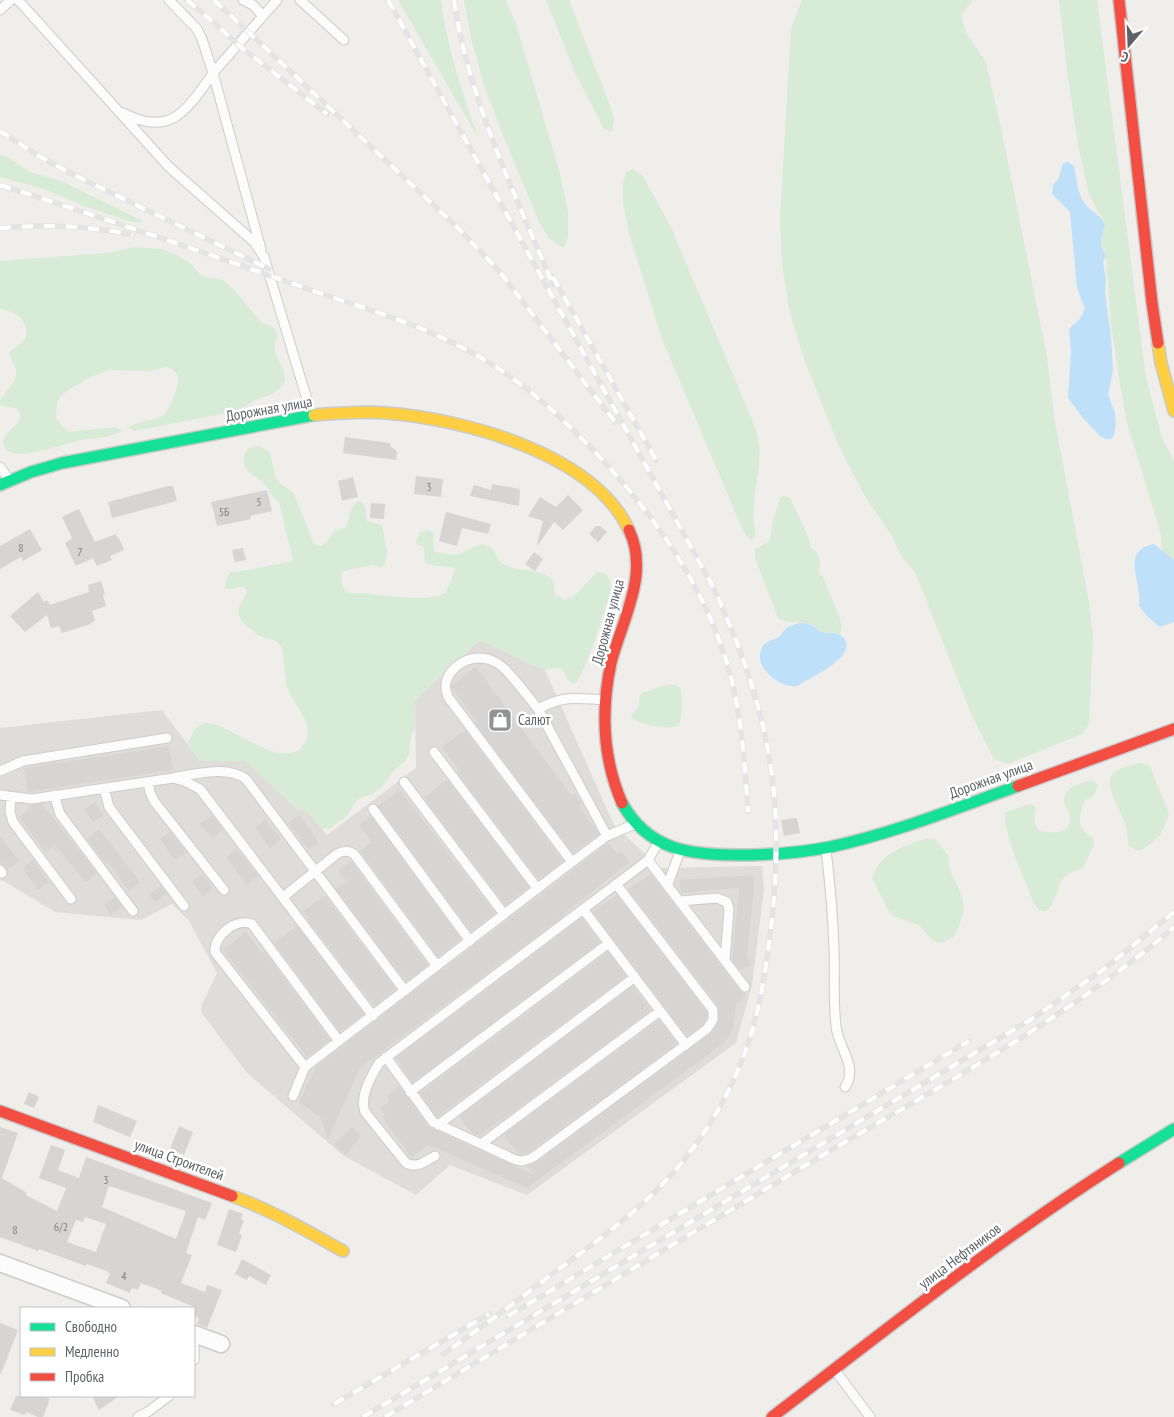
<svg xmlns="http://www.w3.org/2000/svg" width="1174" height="1417" viewBox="0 0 1174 1417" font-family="'PT Sans Narrow',sans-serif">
<rect width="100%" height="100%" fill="#efeeea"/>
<!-- industrial -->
<path fill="#dfddda" d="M 480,640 L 545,670 L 614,825 L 660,868 L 762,866 L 764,889 L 752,985 L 736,1043 L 527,1195 L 450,1165 L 416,1195 L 344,1156 L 247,1073 L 201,1012 L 202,1004 L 217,973 L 189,921 L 172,904 L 141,920 L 55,912 L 0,879 L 0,728 L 162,710 L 200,761 L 246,761 L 297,809 L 308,811 L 327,835 L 416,768 L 415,700 Z"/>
<!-- green -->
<path fill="#d8ebd6" d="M 398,0 L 441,0 C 447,48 462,93 479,139 Z
M 464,0 L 506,0 L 516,24 L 559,170 L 568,212 L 568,236 L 564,247 L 557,245 L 548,237 L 539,222 L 502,133 L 485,88 L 471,39 Z
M 546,0 L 569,0 L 611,108 L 614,121 L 612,132 L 604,129 L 575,73 Z
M 802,0 L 973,0 L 961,15 L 966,33 L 986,62 L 1001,128 L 1047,357 L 1055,422 L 1089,602 L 1093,636 L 1089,724 L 1082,734 L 1008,764 L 994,759 L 972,716 L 915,572 L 901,556 L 893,537 L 864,495 L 839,446 L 805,362 L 789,309 L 782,263 L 780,219 L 791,28 Z
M 1059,0 L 1097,0 L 1146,378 L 1162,438 L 1174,461 L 1174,560 C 1156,548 1164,549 1160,531 L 1127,423 L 1119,378 L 1111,324 L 1106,256 C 1098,246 1102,235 1105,224 L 1089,195 L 1078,145 L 1067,70 Z
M 0,155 L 6,156 L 30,172 L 61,181 L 143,221 L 142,223 L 128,221 L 84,206 L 44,189 L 0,177 Z
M 633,169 L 643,176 L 670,225 L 756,429 C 767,464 747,500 756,535 L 752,540 L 746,536 L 740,524 L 662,339 L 629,233 L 623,203 L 623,182 L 626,172 Z
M 135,247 L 161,249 L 177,255 L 189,262 L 202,276 L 223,280 L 231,287 L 262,323 L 271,326 L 276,330 L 278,336 L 275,343 L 275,352 L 284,371 L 285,381 L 280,389 L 268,396 L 255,400 L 244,407 L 232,412 L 135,431 L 128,428 C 139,420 151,422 162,416 C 168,414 180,384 178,378 C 177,372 172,369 167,367 L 149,371 L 109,370 L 91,377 L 68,390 L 61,396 L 57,402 L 56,418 L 63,427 L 69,432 L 115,427 L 122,430 C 109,440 95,437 81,440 C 66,443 11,465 4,446 C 0,434 14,429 19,421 C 20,419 20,416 20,413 L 16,408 L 1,406 L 0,400 L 14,382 L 17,372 L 9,353 C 13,347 20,346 24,340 C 27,336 27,333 26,329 C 22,314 13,312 0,309 L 0,261 L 107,253 Z
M 254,446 L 259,446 L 270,452 L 275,476 L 279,482 L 294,494 L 314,544 L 321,546 L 326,543 L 334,531 L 346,527 C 349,518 349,505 360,501 L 365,505 L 367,521 L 382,525 L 387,552 L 385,565 L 381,568 L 372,565 L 343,571 C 340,578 341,588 348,592 C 352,594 359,593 363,593 C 382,595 430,603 445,593 L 451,581 L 455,568 L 430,565 L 425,563 L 424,547 L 417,544 L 416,541 L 420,532 L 427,530 L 433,532 C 435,539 432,544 434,551 C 442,554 455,557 464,552 C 471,549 476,544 485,545 C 498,548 495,561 505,565 C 517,571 549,569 554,583 C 555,586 554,591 554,594 L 564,600 L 573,597 L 598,571 L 606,574 L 610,581 L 611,590 C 607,605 584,677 575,684 C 558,678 573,663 545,670 L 480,640 L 415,700 L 415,728 L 411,736 L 409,754 L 405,762 L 395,769 L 382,787 L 373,794 L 360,798 L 354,804 L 347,816 L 329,829 L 321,828 L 308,811 L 297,809 L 246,761 L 200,761 L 188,744 C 191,735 196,724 207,723 C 227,721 289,778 306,741 C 314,722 294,706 288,689 C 283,676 286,655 280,645 C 275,637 267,640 260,636 C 257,635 254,631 251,629 C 231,613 239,610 247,591 L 245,587 C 238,586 233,590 226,589 C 224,582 226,578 231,572 L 249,570 L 293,561 L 279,502 C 271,498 271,490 264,484 C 255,474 242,473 244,457 C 245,450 248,448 254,446 Z
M 784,496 L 790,498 L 808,536 L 811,548 L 817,552 L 820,563 L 819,572 L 824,579 L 839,616 L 842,626 L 840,634 C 834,632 829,634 824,632 C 817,630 813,623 806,623 C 796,622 787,623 778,618 L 755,558 L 755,549 L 770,541 L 772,525 L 780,498 Z
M 667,685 C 671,685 676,684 679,687 C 684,693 682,718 679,725 C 669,731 642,725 633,719 L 631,715 C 643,702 637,710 640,695 L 644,692 Z
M 1139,763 L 1146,764 L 1150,767 L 1169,813 L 1166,823 L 1160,835 L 1144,849 L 1138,851 L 1129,846 C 1127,839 1128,833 1126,826 C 1123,813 1099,782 1116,771 C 1122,767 1132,765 1139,763 Z
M 1090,780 L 1096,782 L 1098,786 L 1093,797 L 1085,800 C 1078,818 1076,828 1093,838 L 1094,846 C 1088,853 1088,861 1082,869 C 1050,876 1064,895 1046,911 L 1040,911 L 1034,904 C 1027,884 1001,830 1006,812 L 1030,804 L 1036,807 L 1034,823 L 1039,831 C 1050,833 1071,835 1070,819 C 1070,812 1064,806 1064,800 C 1064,797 1066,792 1068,790 C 1073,785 1083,783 1090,780 Z
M 927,838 L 936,840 L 948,856 L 950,870 L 962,896 L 964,908 L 959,927 L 953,937 L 944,942 L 937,943 L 931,939 L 919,925 L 893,916 L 887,908 L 872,878 C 880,852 904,847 927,838 Z"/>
<!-- water -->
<path fill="#bfe0f9" d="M 1068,162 L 1074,166 C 1077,180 1077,193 1085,204 C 1092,213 1099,213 1105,224 C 1102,235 1098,246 1106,256 L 1103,262 L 1106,279 L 1105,293 L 1111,336 L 1113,371 L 1108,394 L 1115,413 L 1116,424 L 1114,435 L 1111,439 L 1106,439 L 1100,436 L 1083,418 L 1068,398 L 1071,351 L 1069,329 L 1080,319 L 1085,309 L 1077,288 L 1070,212 L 1052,194 L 1053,185 L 1058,180 L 1063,163 Z
M 1154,544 L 1174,560 L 1174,622 L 1160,627 L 1148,617 L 1139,606 C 1143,582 1119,551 1154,544 Z
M 799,623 C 815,622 816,632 827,633 C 835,633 842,632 846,642 C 852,660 810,677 798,686 C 780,689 750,666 763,646 C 767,640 775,640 780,636 C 783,633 784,629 788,627 C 791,625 796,624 799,623 Z"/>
<!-- building -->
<path fill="#d6d5d3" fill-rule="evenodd" d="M 345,437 L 390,443 L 390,446 L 397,451 L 396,460 L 343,453 Z
M 416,476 L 443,479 L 441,497 L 414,494 Z
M 353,477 L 358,497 L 342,501 L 338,481 Z
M 492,484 L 520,489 L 519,506 L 470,496 L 474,485 L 491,490 Z
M 168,486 L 173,486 L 177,501 L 112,518 L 108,502 Z
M 267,490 L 272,511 L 250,516 L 251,519 L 217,526 L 211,502 Z
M 568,495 L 583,510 L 563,530 L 554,522 L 538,545 L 537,544 L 543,521 L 528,516 L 540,497 L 556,507 Z
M 371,503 L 385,504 L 384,519 L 370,518 Z
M 79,509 L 95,542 L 116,534 L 118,539 L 119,538 L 124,550 L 110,556 L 112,560 L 97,566 L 93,558 L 76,566 L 65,543 L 72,538 L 62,517 Z
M 446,512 L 491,524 L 488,534 L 462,528 L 457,546 L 439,541 Z
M 596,526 L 600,526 L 607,532 L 598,542 L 589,534 Z
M 30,529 L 42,550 L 23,561 L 21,557 L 0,569 L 0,546 Z
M 243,548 L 246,560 L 235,562 L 232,550 Z
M 534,552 L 543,559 L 535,571 L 525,564 Z
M 101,581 L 105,594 L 103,595 L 106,606 L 92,611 L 95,621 L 90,623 L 91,624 L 62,633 L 59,626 L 51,628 L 47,615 L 25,632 L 10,616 L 38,592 L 44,602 L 47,600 L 50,605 L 89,592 L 88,585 Z
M 476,667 L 571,795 L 574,793 L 582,803 L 579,805 L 599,834 L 573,853 L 474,722 L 476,721 L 452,688 L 452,685 Z
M 465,730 L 563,861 L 539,880 L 457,772 L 459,770 L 442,747 Z
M 169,746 L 173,770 L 28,792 L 24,768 Z
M 447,780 L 529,887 L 505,905 L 424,798 Z
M 400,790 L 495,913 L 471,932 L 378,806 Z
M 95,802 L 104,815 L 93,822 L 84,810 Z
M 42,804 L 97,873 L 86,882 L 55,845 L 45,852 L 19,817 L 30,808 L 30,805 Z
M 212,815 L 223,830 L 212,838 L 200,824 Z
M 299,815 L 319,842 L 309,850 L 288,823 Z
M 371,816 L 461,939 L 438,957 L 360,851 L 372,842 L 359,825 Z
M 795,818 L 797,819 L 800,833 L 784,836 L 781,820 Z
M 265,819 L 281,839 L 270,848 L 255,828 Z
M 99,829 L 140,882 L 129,891 L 109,864 L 107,865 L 87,839 Z
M 170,832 L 186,853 L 175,860 L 160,839 Z
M 0,836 L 19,861 L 7,870 L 0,861 Z
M 607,844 L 609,844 L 617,854 L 622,852 L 630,862 L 565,913 L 566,914 L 360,1068 L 328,1139 L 321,1118 L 299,1102 L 316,1068 L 315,1067 Z
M 237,849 L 258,876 L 247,885 L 226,857 Z
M 33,860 L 49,882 L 38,890 L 22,868 Z
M 351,861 L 428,965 L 406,982 L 336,889 L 347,881 L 338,871 Z
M 202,874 L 213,888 L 203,896 L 192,882 Z
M 651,874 L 740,991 L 746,995 L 736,1005 L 732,1032 L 724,1043 L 527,1188 L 429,1145 L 411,1157 L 382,1117 L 385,1114 L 380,1108 L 390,1101 L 387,1096 L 399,1086 L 427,1124 L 425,1125 L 536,1176 L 528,1166 L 536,1163 L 712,1033 L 719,1021 L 718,1006 L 628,889 Z
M 753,875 L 754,888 L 747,956 L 751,965 L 740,970 L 732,960 L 739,888 L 681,893 L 679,880 Z
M 161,886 L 167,894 L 155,902 L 149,894 Z
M 617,895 L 707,1012 L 707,1018 L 702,1025 L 687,1036 L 592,911 Z
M 324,896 L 326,897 L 396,989 L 374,1006 L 307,919 L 308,918 L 303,911 Z
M 115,897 L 122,907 L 110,915 L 104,905 Z
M 582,918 L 600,942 L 412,1083 L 396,1058 Z
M 297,926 L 364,1014 L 340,1032 L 274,943 Z
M 246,932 L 262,953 L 264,951 L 330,1040 L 307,1057 L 223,950 Z
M 608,952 L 626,976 L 437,1117 L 420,1093 Z
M 633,986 L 651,1010 L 495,1125 L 494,1124 L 479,1136 L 472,1133 L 459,1117 Z
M 659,1020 L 677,1043 L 529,1152 L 519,1154 L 503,1135 Z
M 29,1092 L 39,1097 L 34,1108 L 24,1104 Z
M 98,1105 L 137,1121 L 130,1137 L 93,1122 Z
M 179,1126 L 193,1132 L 184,1155 L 170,1149 Z
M 0,1127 L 18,1133 L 2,1178 L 27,1193 L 26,1195 L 57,1211 L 66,1188 L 39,1178 L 51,1145 L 65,1150 L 58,1170 L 79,1178 L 86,1157 L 212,1203 L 205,1220 L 198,1217 L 186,1253 L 192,1255 L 181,1283 L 205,1292 L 207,1285 L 222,1290 L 207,1328 L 197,1324 L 199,1318 L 194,1316 L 194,1307 L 161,1293 L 162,1291 L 141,1283 L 138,1290 L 132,1288 L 130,1293 L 106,1283 L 110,1274 L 108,1274 L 109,1272 L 87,1264 L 86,1266 L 39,1249 L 38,1251 L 30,1248 L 0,1237 ZM 109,1186 L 186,1211 L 176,1239 L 102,1207 ZM 85,1217 L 106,1224 L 96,1252 L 67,1242 L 76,1220 L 83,1222 Z
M 352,1127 L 361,1135 L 346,1155 L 334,1144 Z
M 229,1209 L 243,1214 L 241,1219 L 244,1220 L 239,1234 L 242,1235 L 236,1252 L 217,1245 Z
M 242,1259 L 271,1275 L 266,1285 L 249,1276 L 247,1280 L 235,1274 Z
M 0,1323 L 18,1330 L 1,1374 L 0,1374 Z
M 16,1396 L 41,1396 L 50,1399 L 43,1417 L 38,1417 L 26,1412 L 25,1415 L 10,1410 Z
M 92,1396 L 119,1396 L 99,1410 Z"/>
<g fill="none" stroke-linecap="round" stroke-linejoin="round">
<!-- lane casing -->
<g stroke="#cbcccc" stroke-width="11">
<path id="lane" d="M 18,0 L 169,167 L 245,234 L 254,242 L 264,257 L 312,416
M 243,0 L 253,5 L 262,15
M 300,0 L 344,40
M 0,10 L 11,0
M 123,113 C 171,138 187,110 213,73 L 202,39 L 197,29 L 169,0
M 261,249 L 213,73 L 277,0
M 0,467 L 10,480
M 538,709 L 607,836
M 434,752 L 537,888
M 0,771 L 23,761 L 167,738
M 176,777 C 198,774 227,765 246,779 L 405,991
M 148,782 L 150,792 L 154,801 L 224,890
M 404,782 L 504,914
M 104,788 L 109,807 L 184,906
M 0,795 L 32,799 L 173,778 L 184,781 L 200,789 L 373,1016
M 54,795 L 60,814 L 133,911
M 11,797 L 10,812 L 13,822 L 71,899
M 373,809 L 470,941
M 826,850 C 830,883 833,916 834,949 C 835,975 833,1001 836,1026 C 838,1048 859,1067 845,1087
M 648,860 L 745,987
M 572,862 L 448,697 C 444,687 445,680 451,672 C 463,657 484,653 500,665 C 511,673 528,697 538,709 C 564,695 577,698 605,700
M 0,870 L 2,873
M 668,884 L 680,851
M 283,897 L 337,854 C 343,851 347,850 354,854 L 437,966
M 680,901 L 717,898 L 727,902 L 729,910 L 725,960
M 583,909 L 686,1045
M 339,1041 L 252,924 C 236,918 214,935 215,952 L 305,1067 L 572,862 L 607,836 L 635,824
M 386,1057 L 433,1122 L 516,1160 L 522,1161 L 532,1158 L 707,1029 L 713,1020 L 713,1010 L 616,884
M 410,1092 L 609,943
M 293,1096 L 305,1067
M 438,1125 L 635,977
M 481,1144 L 660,1011
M 435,1156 C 425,1161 417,1169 406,1163 L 365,1112 C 359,1096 371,1077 379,1063 L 635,870 L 648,860 L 658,843
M 194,1339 L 194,1360
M 834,1369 L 870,1417
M 138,1417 L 149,1411 L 169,1396"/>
</g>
<!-- street casing -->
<g stroke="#cbcccc" stroke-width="19">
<path id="street" d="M 0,1263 L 122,1308
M 194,1334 L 221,1344"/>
</g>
<!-- fast casing -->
<g stroke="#cacacb" stroke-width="14">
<path id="fast" d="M 0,485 L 31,472 L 62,463 L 314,415
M 622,803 C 648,850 689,855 739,855 C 770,855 800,853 830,847 C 895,833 956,808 1018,786
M 1119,1163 L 1174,1129"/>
</g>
<!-- slow casing -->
<g stroke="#cacacb" stroke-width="14">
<path id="slow" d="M 1158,343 L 1161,363 L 1174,411
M 314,415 C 338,413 362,411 386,413 C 463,419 593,453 629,530
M 232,1196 C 271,1210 307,1231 343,1251"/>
</g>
<!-- jam casing -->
<g stroke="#cacacb" stroke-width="14">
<path id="jam" d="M 1119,0 L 1152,303 L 1158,343
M 1018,786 L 1174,729
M 622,803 C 603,759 601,710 611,663 C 622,620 650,574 629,530
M 0,1111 L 232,1196
M 772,1417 C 886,1330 998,1240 1119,1163"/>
</g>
<!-- lane -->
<use href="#lane" stroke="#fdfcfc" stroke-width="9"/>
<!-- street -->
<use href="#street" stroke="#fdfcfc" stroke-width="16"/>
<!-- fast -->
<use href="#fast" stroke="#16e098" stroke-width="11"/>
<!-- slow -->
<use href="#slow" stroke="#ffcf43" stroke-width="11"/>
<!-- jam -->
<use href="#jam" stroke="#f24e42" stroke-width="11"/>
<!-- rail casing -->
<g stroke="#e4e4e4" stroke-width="5.5">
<path id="rail" d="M 187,0 L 219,27 L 237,44 L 327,114
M 214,0 L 456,226 L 500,272 L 615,422
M 388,0 L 712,585 C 735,634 754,683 765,736 C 781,807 778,880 768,951 C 763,988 756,1024 743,1058 C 728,1096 708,1130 683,1161 C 646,1207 597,1241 551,1275 C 515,1302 480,1329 443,1354
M 454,0 C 468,98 515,194 553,285
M 0,131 L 39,156 L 70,173 L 269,269
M 0,185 C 103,218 206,253 308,289 C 369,310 431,327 486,361 C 528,386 562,418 596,453 C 656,517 707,589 730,674 C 742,719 745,766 748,812
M 0,228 C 45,224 89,226 133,235
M 553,277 L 656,460
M 508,1316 L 969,1041
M 334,1404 L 489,1314
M 363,1417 L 1030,1020 L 1104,969 L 1174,912
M 385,1417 C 536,1327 687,1236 838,1146 C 953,1079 1073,1014 1174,927"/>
</g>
<!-- rail -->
<use href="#rail" stroke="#fff" stroke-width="4" stroke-dasharray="11" stroke-linecap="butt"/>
</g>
<!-- icons -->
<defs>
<g id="shop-square" transform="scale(1.25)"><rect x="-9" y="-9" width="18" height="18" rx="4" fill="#919496" stroke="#fff"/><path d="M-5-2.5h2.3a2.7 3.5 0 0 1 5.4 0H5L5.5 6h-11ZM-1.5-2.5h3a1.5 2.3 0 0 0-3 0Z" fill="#fff"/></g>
</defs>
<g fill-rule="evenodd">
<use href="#shop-square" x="500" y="720"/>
</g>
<g text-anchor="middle" stroke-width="5" stroke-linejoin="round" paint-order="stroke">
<!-- number labels -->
<g font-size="12" fill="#7e8184">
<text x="429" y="491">3</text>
<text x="259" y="506">5</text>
<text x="224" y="516">5Б</text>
<text x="21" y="552">8</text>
<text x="80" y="556">7</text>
<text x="106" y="1184">3</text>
<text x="61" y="1231">6/2</text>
<text x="15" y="1234">8</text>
<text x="124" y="1280">4</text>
</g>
<!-- street labels -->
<g font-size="15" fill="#5f6368" stroke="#fff">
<text transform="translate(269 409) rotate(-10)" y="5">Дорожная улица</text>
<text transform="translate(608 622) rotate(-75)" y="5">Дорожная улица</text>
<text transform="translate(991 779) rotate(-20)" y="5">Дорожная улица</text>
<text transform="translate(179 1160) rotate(20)" y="5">улица Строителей</text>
<text transform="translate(960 1256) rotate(-37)" y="5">улица Нефтяников</text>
</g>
<!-- poi labels -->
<g font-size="15" fill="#5f6368" stroke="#fff" text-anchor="start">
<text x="518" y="725">Салют</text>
</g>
</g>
<!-- legend -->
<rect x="20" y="1307" width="175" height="90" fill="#ffffff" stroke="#bfc1c3"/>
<rect x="30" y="1323" width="25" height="8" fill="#16e098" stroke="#bfc1c3"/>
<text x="65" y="1332" font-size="15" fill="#5f6368">Свободно</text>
<rect x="30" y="1348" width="25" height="8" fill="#ffcf43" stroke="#bfc1c3"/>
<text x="65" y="1357" font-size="15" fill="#5f6368">Медленно</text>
<rect x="30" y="1373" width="25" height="8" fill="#f24e42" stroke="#bfc1c3"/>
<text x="65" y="1382" font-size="15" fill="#5f6368">Пробка</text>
<!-- north arrow -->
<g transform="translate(1129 45) rotate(199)" stroke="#ffffff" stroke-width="4" paint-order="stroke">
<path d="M0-4L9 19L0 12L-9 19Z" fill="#5f6368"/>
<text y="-8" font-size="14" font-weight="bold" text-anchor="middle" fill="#5f6368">С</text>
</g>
</svg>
